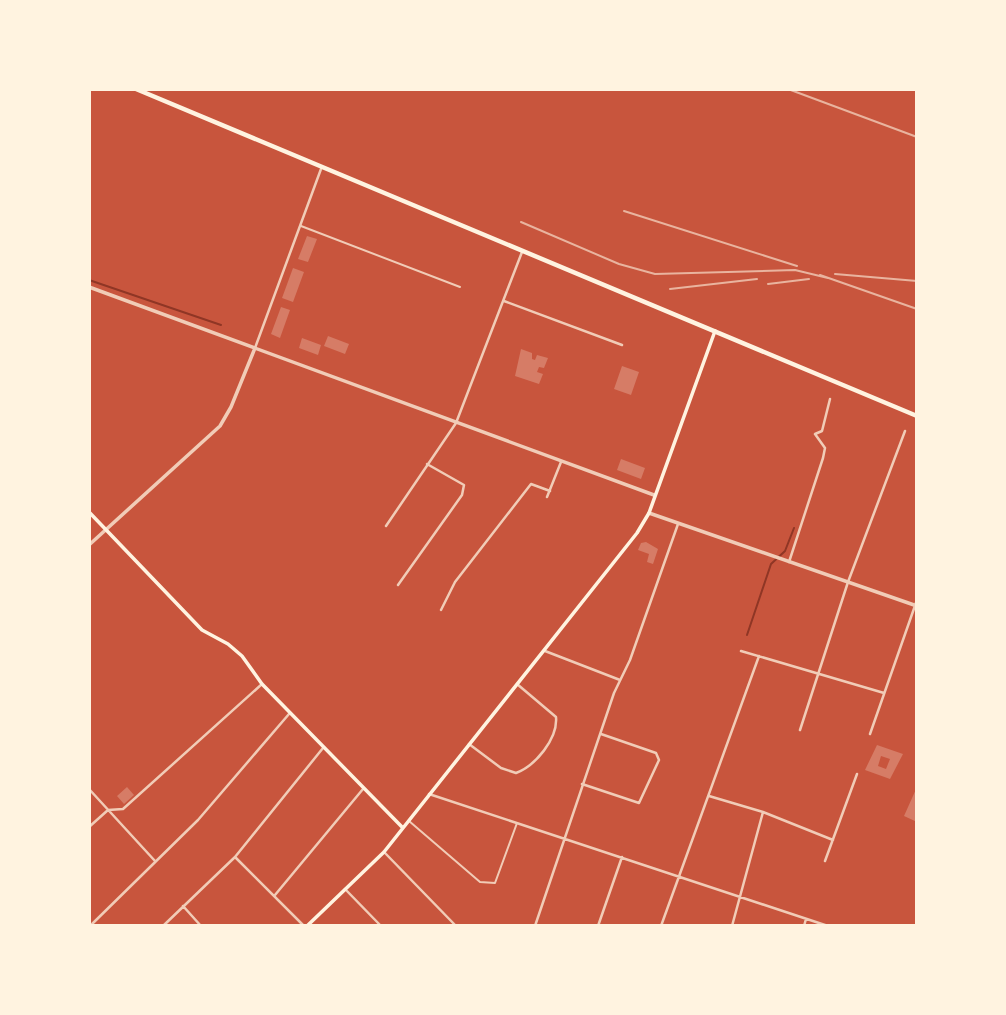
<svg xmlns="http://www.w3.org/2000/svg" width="1006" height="1015" viewBox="0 0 1006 1015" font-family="Spectral,serif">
<rect width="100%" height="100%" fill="#c8553d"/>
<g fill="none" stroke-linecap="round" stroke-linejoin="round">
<!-- stream -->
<path stroke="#8f3625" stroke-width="2" d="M 89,280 L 221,325
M 747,635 L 771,564 L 785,551 L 794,528"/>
</g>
<!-- building -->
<path fill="#d67c66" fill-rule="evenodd" d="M 307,236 L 317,239 L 308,262 L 298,259 Z
M 293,268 L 304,272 L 293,302 L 282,298 Z
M 281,307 L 290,310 L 280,338 L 271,334 Z
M 328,336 L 349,344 L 345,354 L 324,346 Z
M 302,338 L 321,345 L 318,355 L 299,348 Z
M 521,349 L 532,353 L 532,359 L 535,360 L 537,355 L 548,358 L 544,368 L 539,367 L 537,372 L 543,374 L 539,384 L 515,376 Z
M 622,366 L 639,372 L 631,395 L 614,389 Z
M 621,459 L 645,468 L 641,479 L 617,470 Z
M 646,542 L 658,549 L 653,564 L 647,562 L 649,554 L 638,550 L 641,543 Z
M 877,745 L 903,754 L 890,779 L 865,770 ZM 881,756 L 890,759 L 886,769 L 878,766 Z
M 127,787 L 134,795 L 124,804 L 117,796 Z
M 917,787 L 917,822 L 904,816 Z"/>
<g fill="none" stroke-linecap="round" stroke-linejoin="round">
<!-- service -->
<path stroke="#f1ccb7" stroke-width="2" d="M 301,226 L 460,287
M 409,821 L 480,882 L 495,883 L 517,823"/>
<!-- minor -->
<path stroke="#f1ccb7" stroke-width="2.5" d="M 504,301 L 622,345
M 255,348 L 321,169
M 547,497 L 561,462
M 386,526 L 456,423 L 522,252
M 789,562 L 823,458 L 825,448 L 815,434 L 822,431 L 830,399
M 398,585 L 462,495 L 464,485 L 427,464
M 441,610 L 455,582 L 531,484 L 550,491
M 545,651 L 620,680
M 741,651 L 884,693
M 800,730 L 848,582 L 905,431
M 870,734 L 917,600
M 469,744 L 501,768 L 516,773 C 535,766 558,739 556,717 L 517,684
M 582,784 L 639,803 L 659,760 L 656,753 L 601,734
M 89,789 L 155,861
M 429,794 L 828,926
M 709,796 L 763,812 L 833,840
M 89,827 L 108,810 L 123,809 L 262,684
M 385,853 L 456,926
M 235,857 L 304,926
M 825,861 L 857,774
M 345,889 L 381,926
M 275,895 L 363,789
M 183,906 L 201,926
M 90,926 L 198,820 L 289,714
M 163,926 L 235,857 L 323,748
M 535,926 L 614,693 L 630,660 L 678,524
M 598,926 L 622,857
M 661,926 L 759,656
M 732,926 L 763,812
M 804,926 L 806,919"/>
<!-- tertiary -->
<path stroke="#f1ccb7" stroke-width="3.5" d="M 89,287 L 654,495
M 649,513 L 917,606
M 89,545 L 220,426 L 231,407 L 255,348"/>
<!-- secondary -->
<path stroke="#fff3e0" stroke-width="3.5" d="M 89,512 L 202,630 L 228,644 L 242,656 L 262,684 L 403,828
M 307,926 L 384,852 L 637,533 L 649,513 L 715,331"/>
<!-- primary -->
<path stroke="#fff3e0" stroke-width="4.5" d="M 136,89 L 917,416"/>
<!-- rail -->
<path stroke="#e9b49f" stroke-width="2" d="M 788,89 L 917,137
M 624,211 L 797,266
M 521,222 L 619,264 L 655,274 L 795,270 L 828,278
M 835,274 L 917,281
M 820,275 L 917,309
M 768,284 L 809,279
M 670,289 L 757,279"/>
</g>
<!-- border -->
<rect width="1006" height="1015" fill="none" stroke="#fff3e0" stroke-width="182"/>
</svg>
